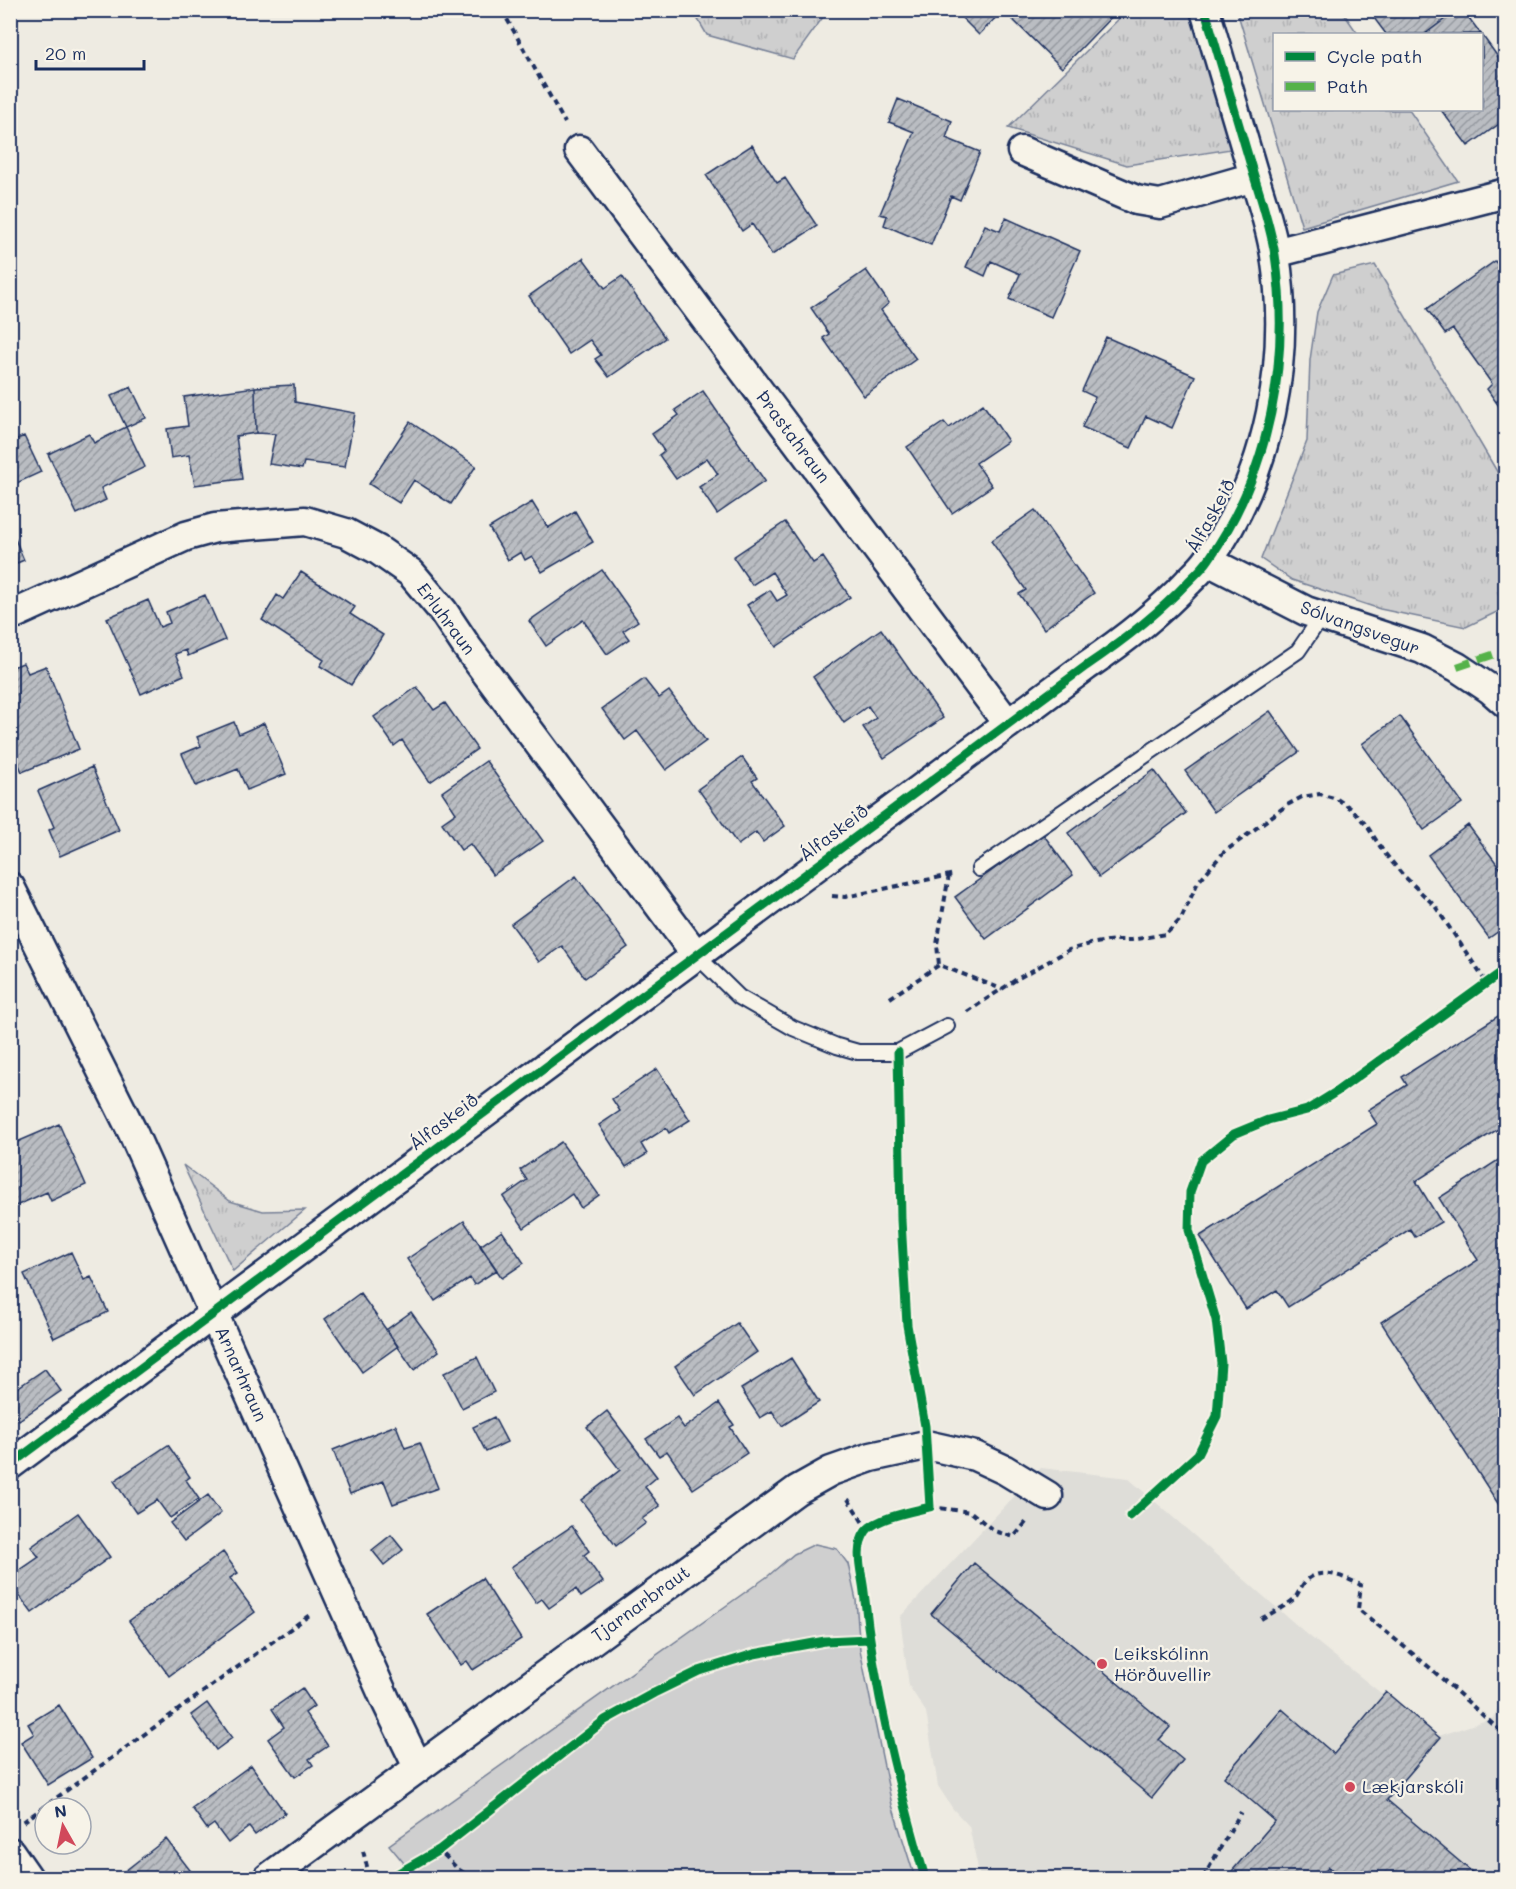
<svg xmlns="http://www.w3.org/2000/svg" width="1516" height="1889" viewBox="0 0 1516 1889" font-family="Mali,sans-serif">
<defs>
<pattern id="grass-tufts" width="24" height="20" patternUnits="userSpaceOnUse" patternTransform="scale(1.5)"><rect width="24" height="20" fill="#cfcfcf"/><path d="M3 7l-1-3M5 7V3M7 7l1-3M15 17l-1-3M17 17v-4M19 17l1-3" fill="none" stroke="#b1b2b4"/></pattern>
<pattern id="building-hatch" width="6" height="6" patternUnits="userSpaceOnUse" patternTransform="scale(1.5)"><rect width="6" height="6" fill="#babdc2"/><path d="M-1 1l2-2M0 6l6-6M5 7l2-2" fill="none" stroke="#969aa1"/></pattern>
</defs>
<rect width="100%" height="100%" fill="#eeebe2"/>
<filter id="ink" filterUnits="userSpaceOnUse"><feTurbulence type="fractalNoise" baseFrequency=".0167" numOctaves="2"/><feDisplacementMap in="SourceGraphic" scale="12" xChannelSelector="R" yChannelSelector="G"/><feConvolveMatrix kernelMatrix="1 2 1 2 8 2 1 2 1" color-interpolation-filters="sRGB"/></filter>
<g filter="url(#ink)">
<!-- built -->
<path fill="#deddd8" d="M 1041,1468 L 1128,1478 L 1308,1635 L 1436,1737 L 1493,1718 L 1505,1692 L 1505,1878 L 980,1878 L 969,1826 L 953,1809 L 938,1786 L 926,1712 L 909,1686 L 900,1617 Z"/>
<!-- grass -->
<path fill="url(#grass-tufts)" stroke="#757f96" stroke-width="1.5" d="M 820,10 L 826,13 L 793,59 L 707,35 L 693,11 Z
M 1127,11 L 1194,11 L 1231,149 L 1127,165 L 1008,128 Z
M 1237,11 L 1342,11 L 1358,34 L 1274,34 L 1274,110 L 1409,110 L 1458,181 L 1302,227 Z
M 1375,265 L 1505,485 L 1505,608 L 1466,627 L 1380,609 L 1292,580 L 1261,559 L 1307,441 L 1310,360 L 1317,312 L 1333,275 Z
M 183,1165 L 230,1201 L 263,1211 L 305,1210 L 233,1271 Z"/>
<!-- park -->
<path fill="#cfcfcf" stroke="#757f96" stroke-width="1.5" d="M 815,1544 L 837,1549 L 848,1564 L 856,1600 L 860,1650 L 892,1805 L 915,1878 L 443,1878 L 440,1876 L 413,1874 L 389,1845 L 768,1576 L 794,1554 Z"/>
<!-- building -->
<path fill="url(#building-hatch)" stroke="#1b2f5e" stroke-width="1.5" d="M 954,10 L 1003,10 L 979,35 Z
M 1003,10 L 1078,10 L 1081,13 L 1084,10 L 1118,10 L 1062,68 Z
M 1368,10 L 1457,10 L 1425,34 L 1386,34 Z
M 1457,10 L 1463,10 L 1481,34 L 1425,34 Z
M 1482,35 L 1506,68 L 1506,119 L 1468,146 L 1441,110 L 1482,110 Z
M 898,99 L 952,121 L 946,138 L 980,152 L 960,200 L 951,196 L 931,245 L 884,225 L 887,216 L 880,214 L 914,132 L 889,122 Z
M 752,145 L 777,183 L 785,178 L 817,226 L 772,255 L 752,224 L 742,231 L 706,175 Z
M 1006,218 L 1080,251 L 1051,317 L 1009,299 L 1020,274 L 991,261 L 985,276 L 966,267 L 985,225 L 1000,231 Z
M 583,258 L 605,288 L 622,276 L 665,338 L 609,377 L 595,359 L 601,355 L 590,340 L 569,354 L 529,296 Z
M 1495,261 L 1506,276 L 1506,395 L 1496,402 L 1487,389 L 1492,384 L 1453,329 L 1445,334 L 1427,309 Z
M 866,270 L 889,303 L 881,310 L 916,359 L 864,396 L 823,338 L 829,334 L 811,308 Z
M 1106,337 L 1195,376 L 1172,428 L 1146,416 L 1131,448 L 1082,427 L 1095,397 L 1082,391 Z
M 294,385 L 295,402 L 355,413 L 345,467 L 304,462 L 302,469 L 269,464 L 275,434 L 256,433 L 255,387 Z
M 131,387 L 146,418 L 126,427 L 111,396 Z
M 255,387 L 256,433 L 236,436 L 242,479 L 195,485 L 189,455 L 171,458 L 167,429 L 188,426 L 184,397 Z
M 703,391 L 765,481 L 717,514 L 699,487 L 718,474 L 707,458 L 676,479 L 659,455 L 664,451 L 652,434 L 679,415 L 675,410 Z
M 1506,395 L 1506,416 L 1496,402 Z
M 983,404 L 1008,441 L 976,463 L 992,486 L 952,513 L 907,447 L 944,422 L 949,428 Z
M 410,422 L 476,466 L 451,504 L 414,480 L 399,503 L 369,484 Z
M 126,427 L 145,467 L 101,488 L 106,500 L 77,514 L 48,454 L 89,434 L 94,443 Z
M 24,436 L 41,472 L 10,486 L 10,442 Z
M 532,502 L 548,528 L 575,511 L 593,542 L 542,572 L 532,556 L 525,560 L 521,552 L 508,560 L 489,528 Z
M 1035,510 L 1094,593 L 1044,629 L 1019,594 L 1026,590 L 991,541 Z
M 785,522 L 813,563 L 823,557 L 850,597 L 776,647 L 747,605 L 770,590 L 777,601 L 787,595 L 772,572 L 752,585 L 733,557 Z
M 10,527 L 24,560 L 10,566 Z
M 602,570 L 638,621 L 623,631 L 629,639 L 607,654 L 583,620 L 546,646 L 529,621 Z
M 301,572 L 355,607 L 350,614 L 383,635 L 351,685 L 320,666 L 324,660 L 262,620 L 277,595 L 283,599 Z
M 205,595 L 225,640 L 188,656 L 186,650 L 175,654 L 184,675 L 141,694 L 107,618 L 148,600 L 160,627 L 170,623 L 166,612 Z
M 881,629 L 943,718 L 884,758 L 863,727 L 876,718 L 868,706 L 844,723 L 813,677 Z
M 23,663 L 28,673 L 46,666 L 79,749 L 22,772 L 10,743 L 10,668 Z
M 644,679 L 659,698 L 669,691 L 706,741 L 666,770 L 637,731 L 625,740 L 602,709 Z
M 417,687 L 434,710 L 445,703 L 477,749 L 430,782 L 402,740 L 394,746 L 374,717 Z
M 1270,711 L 1299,752 L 1214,812 L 1185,771 Z
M 1400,716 L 1462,803 L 1424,830 L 1362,744 Z
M 234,722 L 239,734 L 264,723 L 286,774 L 247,790 L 238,769 L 196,786 L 182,754 L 201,746 L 197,737 Z
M 742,757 L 757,778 L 752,781 L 785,826 L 763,842 L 756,832 L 738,845 L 698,789 Z
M 486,761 L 543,841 L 493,875 L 470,844 L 461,850 L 442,823 L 456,813 L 442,792 Z
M 92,767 L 119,830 L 60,856 L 49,830 L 54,827 L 38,791 Z
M 1154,770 L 1186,813 L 1099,877 L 1068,833 Z
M 1468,825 L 1506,876 L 1506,926 L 1489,938 L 1428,855 Z
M 1043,834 L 1073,875 L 986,939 L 955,897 Z
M 576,876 L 628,947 L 585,978 L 562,946 L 539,962 L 511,924 Z
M 1506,1011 L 1506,1124 L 1416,1181 L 1441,1222 L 1415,1237 L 1410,1229 L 1288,1307 L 1277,1290 L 1246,1309 L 1200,1236 L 1377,1124 L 1368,1110 L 1407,1085 L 1402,1077 Z
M 657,1069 L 690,1120 L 669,1133 L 666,1128 L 641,1144 L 647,1154 L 626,1167 L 599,1125 L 620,1111 L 612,1099 Z
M 59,1124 L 86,1185 L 51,1201 L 47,1192 L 11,1208 L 10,1145 Z
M 561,1142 L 599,1195 L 581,1208 L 572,1194 L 524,1228 L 503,1197 L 527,1180 L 520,1170 Z
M 1506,1155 L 1506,1516 L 1381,1322 L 1478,1260 L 1439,1198 Z
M 464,1221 L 497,1270 L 474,1285 L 470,1278 L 435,1301 L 407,1259 Z
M 502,1231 L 524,1263 L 502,1278 L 480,1246 Z
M 71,1252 L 84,1280 L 91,1277 L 108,1312 L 54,1338 L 24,1274 Z
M 360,1293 L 398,1346 L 362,1372 L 325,1319 Z
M 411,1312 L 439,1351 L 414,1370 L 386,1330 Z
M 737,1323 L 757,1352 L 695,1395 L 675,1366 Z
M 477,1357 L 494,1392 L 462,1408 L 444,1373 Z
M 791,1358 L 819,1402 L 782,1426 L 772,1411 L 760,1418 L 741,1389 Z
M 45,1369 L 61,1391 L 19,1420 L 10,1408 L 10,1393 Z
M 719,1403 L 734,1425 L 730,1427 L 747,1453 L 693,1489 L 667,1451 L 659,1456 L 646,1439 L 677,1418 L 684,1428 Z
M 607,1411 L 657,1477 L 645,1487 L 660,1506 L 642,1519 L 646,1523 L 616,1546 L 581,1500 L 620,1470 L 587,1427 Z
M 494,1417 L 507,1442 L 486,1452 L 473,1427 Z
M 396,1425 L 405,1448 L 420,1443 L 438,1488 L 393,1504 L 384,1481 L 350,1494 L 333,1450 Z
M 168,1445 L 190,1477 L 186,1480 L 199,1499 L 170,1518 L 157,1500 L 136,1513 L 114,1481 Z
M 208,1495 L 221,1513 L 184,1541 L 170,1523 Z
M 78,1513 L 110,1557 L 32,1613 L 10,1583 L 10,1577 L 39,1557 L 31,1547 Z
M 572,1526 L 589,1551 L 584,1555 L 603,1582 L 581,1597 L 576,1589 L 549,1608 L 542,1599 L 536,1603 L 511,1567 Z
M 391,1535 L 403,1550 L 384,1565 L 372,1550 Z
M 223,1552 L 238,1573 L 230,1578 L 255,1612 L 169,1676 L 129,1621 Z
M 974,1563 L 1170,1727 L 1159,1740 L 1183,1760 L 1152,1798 L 931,1614 Z
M 482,1578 L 521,1639 L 473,1670 L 467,1661 L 461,1665 L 427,1614 Z
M 302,1688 L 314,1706 L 305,1713 L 328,1746 L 309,1759 L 313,1765 L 295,1777 L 268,1739 L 284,1727 L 272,1709 Z
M 1386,1692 L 1440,1738 L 1387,1800 L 1479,1878 L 1342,1878 L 1329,1867 L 1319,1878 L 1226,1878 L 1275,1821 L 1224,1777 L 1282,1709 L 1334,1754 Z
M 207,1703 L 232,1738 L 216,1750 L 191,1715 Z
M 59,1705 L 92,1758 L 48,1785 L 21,1742 L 34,1734 L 28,1724 Z
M 251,1765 L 285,1813 L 255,1835 L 249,1827 L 228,1843 L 214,1824 L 207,1829 L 192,1808 Z
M 166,1839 L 193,1874 L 187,1878 L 125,1878 L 121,1874 Z"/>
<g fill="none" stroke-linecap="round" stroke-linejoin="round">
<!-- service casing -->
<g stroke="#1b2f5e" stroke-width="18">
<path id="service" d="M 979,869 L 1298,651 L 1322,616
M 696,955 L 739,997 L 793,1028 L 837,1046 L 858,1052 L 898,1052 L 947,1026"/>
</g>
<!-- minor casing -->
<g stroke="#1b2f5e" stroke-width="33">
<path id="minor" d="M 579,150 L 1008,724
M 1022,151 L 1136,200 L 1160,204 L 1254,177
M 1275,253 L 1506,193
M 1208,561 L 1306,611 L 1422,649 L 1457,667 L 1490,689 L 1506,703
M 10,616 L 186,536 L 215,528 L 305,521 L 346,533 L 378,550 L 411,573 L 443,611 L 467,647 L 696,955
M 10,887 L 133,1133 L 385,1699 L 418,1767
M 10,1465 L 1086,666 C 1123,641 1157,615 1188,582 C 1195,575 1203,568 1209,559 C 1270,472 1291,359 1275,255 C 1270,222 1258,191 1249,159 C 1234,109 1220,60 1205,10
M 10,1852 L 28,1878
M 268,1878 L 797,1490 L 831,1471 L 871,1457 L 926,1445 L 975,1456 L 1005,1470 L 1048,1496"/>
</g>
<!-- path -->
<path stroke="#1b2f5e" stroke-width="4" stroke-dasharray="6 4.5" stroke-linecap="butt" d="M 502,10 L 565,123
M 1498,802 L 1506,807
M 949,875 L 937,944 L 939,965 L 1002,989
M 832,896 L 845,897 L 955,874
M 890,998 L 939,965
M 967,1012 L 1017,979 L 1069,950 L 1090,944 L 1114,940 L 1131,940 L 1166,934 L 1181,919 L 1198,882 L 1223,853 L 1287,805 L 1302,797 L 1320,794 L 1337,799 L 1352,809 L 1367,826 L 1383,851 L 1402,874 L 1435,906 L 1486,982
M 848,1499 L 867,1529
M 930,1507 L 971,1512 L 994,1531 L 1014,1537 L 1027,1521
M 1261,1619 C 1271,1613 1285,1607 1294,1599 C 1298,1595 1300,1588 1304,1583 C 1319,1565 1344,1577 1361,1585 L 1358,1609 L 1429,1667 L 1506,1736
M 23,1822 L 311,1614
M 363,1851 L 370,1878
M 390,1878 L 439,1850 L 458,1869 L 472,1878
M 1203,1878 L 1241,1812"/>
<!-- service -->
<use href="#service" stroke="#f7f3e8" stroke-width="14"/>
<!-- minor -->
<use href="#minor" stroke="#f7f3e8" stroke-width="28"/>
<!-- quiet -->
<path stroke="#55b248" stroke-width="8" stroke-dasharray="15 8" stroke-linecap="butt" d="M 1457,667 L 1498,653 L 1506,648"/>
<!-- cycleway casing -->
<g stroke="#f7f3e8" stroke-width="13">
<path id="cycleway" d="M 898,1052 L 901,1220 L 907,1325 L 925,1426 L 930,1507 C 914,1511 876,1518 866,1531 C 853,1549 862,1572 864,1592 C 874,1690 898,1784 925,1878
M 10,1465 L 1086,666 C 1123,641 1157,615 1188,582 C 1195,575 1203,568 1209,559 C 1270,472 1291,359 1275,255 C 1270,222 1258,191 1249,159 C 1234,109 1220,60 1205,10
M 1130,1516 L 1198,1454 L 1217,1416 L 1221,1363 L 1216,1320 L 1189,1230 L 1190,1192 L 1201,1161 L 1234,1134 L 1268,1120 L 1307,1110 L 1336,1092 L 1506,969
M 390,1878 L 439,1850 L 605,1720 L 654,1693 L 699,1671 L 754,1654 L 825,1641 L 869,1639"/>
</g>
<!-- cycleway -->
<use href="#cycleway" stroke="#00873e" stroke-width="9"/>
</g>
</g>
<!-- markers -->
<g fill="#d1495b" stroke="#f7f3e8" stroke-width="2">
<circle cx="1102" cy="1664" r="6"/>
<circle cx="1350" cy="1787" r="6"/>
</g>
<g text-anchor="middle" stroke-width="4.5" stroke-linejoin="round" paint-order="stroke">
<!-- street labels -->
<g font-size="18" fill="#1b2f5e" stroke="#f7f3e8">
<text transform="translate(793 437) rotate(53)" y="6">Þrastahraun</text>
<text transform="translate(1211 516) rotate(-61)" y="6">Álfaskeið</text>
<text transform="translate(446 619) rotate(53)" y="6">Erluhraun</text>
<text transform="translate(1360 628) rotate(20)" y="6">Sólvangsvegur</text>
<text transform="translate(834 833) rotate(-37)" y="6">Álfaskeið</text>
<text transform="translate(444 1122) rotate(-37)" y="6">Álfaskeið</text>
<text transform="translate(241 1374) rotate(66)" y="6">Arnarhraun</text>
<text transform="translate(641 1604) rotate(-36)" y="6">Tjarnarbraut</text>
</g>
<!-- poi labels -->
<g font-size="18" fill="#1b2f5e" stroke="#f7f3e8" text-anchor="start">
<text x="1114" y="1660">Leikskólinn<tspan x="1114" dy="21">Hörðuvellir</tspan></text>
<text x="1362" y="1793">Lækjarskóli</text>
</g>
</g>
<!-- margin -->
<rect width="1516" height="1889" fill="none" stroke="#f7f3e8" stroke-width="36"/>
<rect x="18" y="18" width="1480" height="1853" fill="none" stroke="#1b2f5e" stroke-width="2" filter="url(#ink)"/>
<!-- legend -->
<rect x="1273" y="33" width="210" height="78" fill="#f7f3e8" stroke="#9fa5b1" stroke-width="1.5"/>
<rect x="1285" y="52" width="30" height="9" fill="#00873e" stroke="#9fa5b1" stroke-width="1.5"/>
<text x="1327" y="63" font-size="18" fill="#1b2f5e">Cycle path</text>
<rect x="1285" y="82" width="30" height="9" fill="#55b248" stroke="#9fa5b1" stroke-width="1.5"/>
<text x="1327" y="93" font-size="18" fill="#1b2f5e">Path</text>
<!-- north arrow -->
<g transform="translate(63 1826) rotate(351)"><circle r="28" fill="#f7f3e8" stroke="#9fa5b1" stroke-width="1.5"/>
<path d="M0-4.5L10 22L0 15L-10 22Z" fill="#d1495b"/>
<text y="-9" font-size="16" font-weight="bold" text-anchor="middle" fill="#1b2f5e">N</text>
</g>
<!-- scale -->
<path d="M36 60v9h108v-9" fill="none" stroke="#1b2f5e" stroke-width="3"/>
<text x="45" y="60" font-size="18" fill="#1b2f5e" stroke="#f7f3e8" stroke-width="4.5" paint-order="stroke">20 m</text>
</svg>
